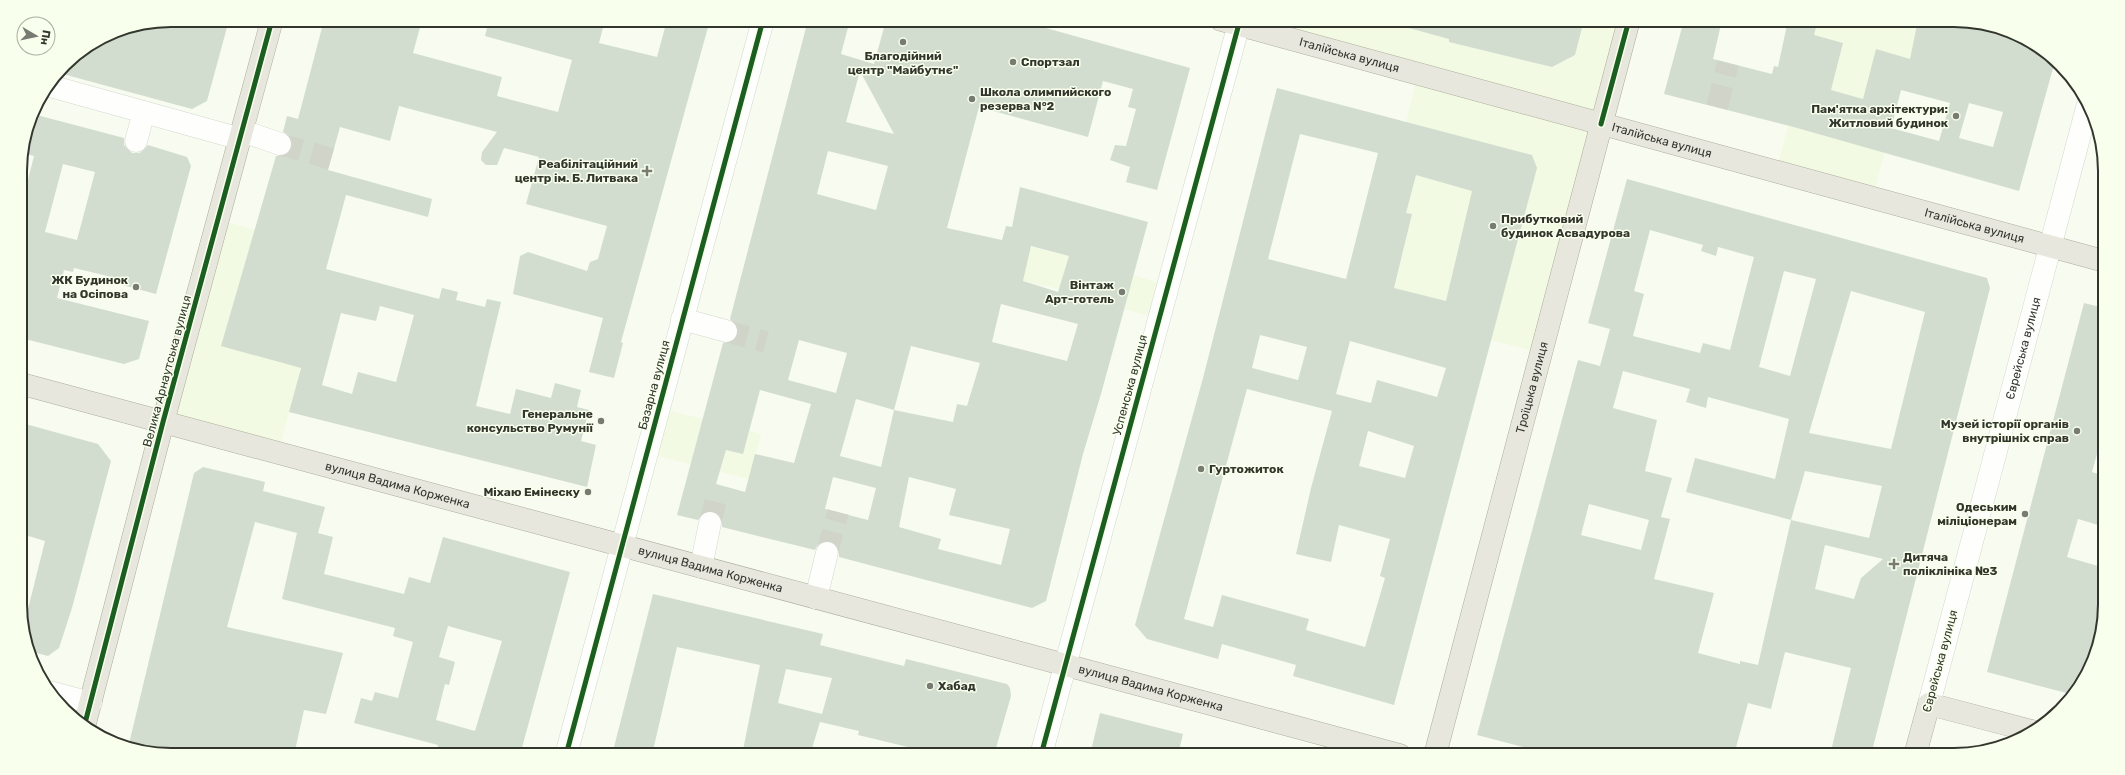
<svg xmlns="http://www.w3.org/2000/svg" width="2125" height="775" viewBox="0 0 2125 775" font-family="Rubik,sans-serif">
<rect width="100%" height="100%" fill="#f7fbf0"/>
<!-- built -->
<path fill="#f2fae3" d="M 1236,20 L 1628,20 L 1600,122 Z
M 1818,20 L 1918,20 L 1910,59 L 1873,195 L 1776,170 Z
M 1417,77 L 1595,126 L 1538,352 L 1491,340 L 1363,301 Z
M 219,220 L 331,250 L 277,458 L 164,428 Z
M 947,228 L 1069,256 L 1163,284 L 1154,318 L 1059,289 L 1023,281 Z
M 660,408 L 761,434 L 749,479 L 650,454 Z"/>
<!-- building -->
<path fill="#d2ddd0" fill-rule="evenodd" d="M 171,20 L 229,20 L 207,101 L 192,109 L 59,73 L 71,58 L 114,31 L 124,29 L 135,32 L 137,27 Z
M 324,20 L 422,20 L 413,53 L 502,77 L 497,96 L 558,112 L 572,60 L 485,36 L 489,20 L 605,20 L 599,43 L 657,57 L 667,20 L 710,20 L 621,342 L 623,343 L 614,378 L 589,372 L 603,318 L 513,294 L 520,256 L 528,252 L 587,271 L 590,262 L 598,259 L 607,226 L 526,204 L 539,157 L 504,148 L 497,165 L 486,165 L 481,160 L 482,152 L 497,132 L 399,106 L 390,141 L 340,127 L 328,170 L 432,199 L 428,217 L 346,195 L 326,269 L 439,299 L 442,288 L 458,292 L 456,300 L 485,307 L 487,299 L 501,302 L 476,406 L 510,414 L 516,389 L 551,398 L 555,383 L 581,390 L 577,407 L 589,410 L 581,441 L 596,445 L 587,487 L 289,412 L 301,368 L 221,346 L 276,156 L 288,154 L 292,148 L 290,136 L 283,132 L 287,116 L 298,119 ZM 380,306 L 414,315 L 396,382 L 358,372 L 352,394 L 322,385 L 341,313 L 376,321 Z
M 808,20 L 850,20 L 841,54 L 874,64 L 886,20 L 1017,20 L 1190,68 L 1157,190 L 1126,182 L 1130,167 L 1110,160 L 1115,145 L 1126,146 L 1136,109 L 1128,107 L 1133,89 L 1103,81 L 1088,137 L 979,107 L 947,228 L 1002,240 L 1006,226 L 1012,227 L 1020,187 L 1148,222 L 1101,394 L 1083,454 L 1046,601 L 1032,608 L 839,557 L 839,549 L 830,541 L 824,541 L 818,544 L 815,550 L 722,527 L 722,519 L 713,511 L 706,511 L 698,520 L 677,515 L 723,343 L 734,340 L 738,334 L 738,327 L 730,319 ZM 860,71 L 894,134 L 846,122 ZM 828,151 L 888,166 L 876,210 L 817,194 ZM 1031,246 L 1069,256 L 1058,292 L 1023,281 ZM 1001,304 L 1078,324 L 1067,361 L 992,342 ZM 799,340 L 847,353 L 836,393 L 788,380 ZM 911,346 L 980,363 L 967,406 L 957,404 L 953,422 L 894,410 ZM 760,390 L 811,404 L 794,463 L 755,454 L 745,492 L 716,484 L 726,450 L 743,454 ZM 856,399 L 894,410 L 881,467 L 840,456 ZM 833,477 L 876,488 L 868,520 L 825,509 ZM 909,477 L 956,489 L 949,515 L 1010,529 L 1001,565 L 938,549 L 941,539 L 899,527 Z
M 1398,20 L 1584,20 L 1575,55 L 1552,67 L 1449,42 L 1449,39 L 1398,25 Z
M 1684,20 L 1722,20 L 1713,59 L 1772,74 L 1774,66 L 1778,67 L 1788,20 L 1818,20 L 1814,35 L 1843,43 L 1831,90 L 1863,99 L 1876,49 L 1910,59 L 1918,20 L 1954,20 L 1974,23 L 1972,28 L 2019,41 L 2020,37 L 2038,45 L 2055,61 L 2019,191 L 1790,126 L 1664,94 ZM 1901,90 L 1950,103 L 1939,141 L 1891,128 ZM 1969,103 L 2003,112 L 1993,147 L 1959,138 Z
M 1277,88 L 1532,155 L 1537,168 L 1394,705 L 1293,676 L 1296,665 L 1222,644 L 1218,659 L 1147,639 L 1135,625 L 1203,378 ZM 1300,134 L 1378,153 L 1346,279 L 1268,259 ZM 1416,175 L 1472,191 L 1446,301 L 1394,288 L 1412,214 L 1406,213 ZM 1260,335 L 1307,347 L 1298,380 L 1252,368 ZM 1350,341 L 1446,368 L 1437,397 L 1377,380 L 1371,403 L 1336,394 ZM 1247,389 L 1332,411 L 1311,488 L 1296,554 L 1331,562 L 1339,525 L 1390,539 L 1380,576 L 1385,578 L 1365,647 L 1306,630 L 1309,619 L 1222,595 L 1213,627 L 1184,619 ZM 1368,431 L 1414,446 L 1405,478 L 1359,466 Z
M 33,114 L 124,138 L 124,145 L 132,153 L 140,153 L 148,145 L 187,157 L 191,166 L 156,294 L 115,283 L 116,278 L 74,268 L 73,272 L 64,270 L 57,298 L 149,321 L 139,359 L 124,364 L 21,338 L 21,208 L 34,156 L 23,153 ZM 63,164 L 95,172 L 77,240 L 45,232 Z
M 1627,179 L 1987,278 L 1990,288 L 1871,755 L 1830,755 L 1851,668 L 1785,652 L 1771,709 L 1748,703 L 1734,755 L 1554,755 L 1477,735 L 1578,360 L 1600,366 L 1610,329 L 1588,323 ZM 1650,230 L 1703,245 L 1701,251 L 1716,256 L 1718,247 L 1754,257 L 1730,350 L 1703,343 L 1700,353 L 1633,336 L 1644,294 L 1634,291 ZM 1784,271 L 1816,279 L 1790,376 L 1759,367 ZM 1851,291 L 1925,312 L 1891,449 L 1809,433 ZM 1623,371 L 1690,389 L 1686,402 L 1706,408 L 1708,397 L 1789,419 L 1775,479 L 1695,458 L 1686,492 L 1791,520 L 1758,665 L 1740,661 L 1740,664 L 1698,653 L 1714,593 L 1654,579 L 1670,519 L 1661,517 L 1672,478 L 1645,471 L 1657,420 L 1613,408 ZM 1805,471 L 1882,486 L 1869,538 L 1791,520 ZM 1589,504 L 1649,520 L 1641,550 L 1581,535 ZM 1825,545 L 1883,559 L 1861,578 L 1854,599 L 1815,589 Z
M 2084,303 L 2104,308 L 2104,429 L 2092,472 L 2105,476 L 2105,527 L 2078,519 L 2067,557 L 2105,568 L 2105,604 L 2097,652 L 2074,695 L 1987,672 Z
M 22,423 L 98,444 L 111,461 L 72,608 L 59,648 L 48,656 L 29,651 L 23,633 L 23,607 L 28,609 L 45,541 L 22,534 Z
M 203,467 L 265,482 L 263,491 L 325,507 L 318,533 L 333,537 L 324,574 L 404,594 L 409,577 L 430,583 L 443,537 L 570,572 L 520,755 L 436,755 L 438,745 L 354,723 L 361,698 L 372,701 L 375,692 L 398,698 L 413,642 L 393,636 L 395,628 L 282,599 L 297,533 L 255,522 L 227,627 L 343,653 L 326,714 L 304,710 L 294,755 L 171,755 L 128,748 L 194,473 ZM 448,626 L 502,641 L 475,731 L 436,720 L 445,684 L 449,685 L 455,662 L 439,657 Z
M 653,594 L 823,634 L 820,645 L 904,666 L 906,659 L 1007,684 L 1010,688 L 1011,696 L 994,755 L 941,755 L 858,735 L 859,731 L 820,722 L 810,755 L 742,755 L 760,665 L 677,647 L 652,755 L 612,755 ZM 786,669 L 832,678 L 822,714 L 778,703 Z
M 1100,713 L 1183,734 L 1178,755 L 1090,755 Z"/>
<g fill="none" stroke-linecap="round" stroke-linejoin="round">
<!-- minor-tunnel -->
<path stroke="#d0d4c9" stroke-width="22" stroke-dasharray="22 11" stroke-linecap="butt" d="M 1717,107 L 1728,63
M 280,144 L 331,159
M 726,331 L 766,342
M 710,523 L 718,492
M 827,553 L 838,512"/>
<!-- minor casing -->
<g stroke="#d4d8ce" stroke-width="23">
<g id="minor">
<path d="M 50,86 L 241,139"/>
<path d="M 243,131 L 280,144"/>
<path d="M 136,141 L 144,112"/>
<path d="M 682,319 L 726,331"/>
<path d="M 701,567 L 710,523"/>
<path d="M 816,598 L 827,553"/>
<path d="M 50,692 L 91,703"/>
<path id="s1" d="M 1929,704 L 2088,104"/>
<path d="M 566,755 L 763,20"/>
<path d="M 1041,755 L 1240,20"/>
</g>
</g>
<!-- major casing -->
<g stroke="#adad9a" stroke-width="23">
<g id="major">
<path id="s2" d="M 1221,20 L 2104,261"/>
<path id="s3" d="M 22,384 L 1400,755"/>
<path d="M 84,727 L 163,422 L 272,20"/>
<path id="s4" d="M 1435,755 L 1629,20"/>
<path d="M 1915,755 L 1929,704 L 2032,731"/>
</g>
</g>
<!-- minor -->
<use href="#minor" stroke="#fefefd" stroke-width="22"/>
<!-- major -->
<use href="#major" stroke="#e8e7de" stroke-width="22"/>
<!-- cycleway casing -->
<g stroke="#f8ffec" stroke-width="8">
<path id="cycleway" d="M 1601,124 L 1629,20
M 84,727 L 163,422 L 272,20
M 566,755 L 763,20
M 1041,755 L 1240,20"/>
</g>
<!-- cycleway -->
<use href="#cycleway" stroke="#1b5e20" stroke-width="5"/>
</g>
<!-- markers -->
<g fill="#777b71" stroke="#f8ffec" stroke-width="1.5">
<circle cx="903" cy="42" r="4"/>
<circle cx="1013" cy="62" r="4"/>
<circle cx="972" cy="99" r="4"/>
<circle cx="1956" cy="116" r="4"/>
<path d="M645 165h4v4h4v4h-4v4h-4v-4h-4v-4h4z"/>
<circle cx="1493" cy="226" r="4"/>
<circle cx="136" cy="287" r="4"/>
<circle cx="1122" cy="292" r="4"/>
<circle cx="601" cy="421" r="4"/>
<circle cx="2077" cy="431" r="4"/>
<circle cx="1201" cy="469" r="4"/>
<circle cx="588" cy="492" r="4"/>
<circle cx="2025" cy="514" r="4"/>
<path d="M1892 558h4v4h4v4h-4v4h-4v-4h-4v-4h4z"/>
<circle cx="930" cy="686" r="4"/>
</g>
<g text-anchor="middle" stroke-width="3" stroke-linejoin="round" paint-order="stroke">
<!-- street labels -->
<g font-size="12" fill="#32362d" stroke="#f8ffec">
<text dy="4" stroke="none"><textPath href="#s2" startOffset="133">Італійська вулиця</textPath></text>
<text dy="4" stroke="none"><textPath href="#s2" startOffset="457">Італійська вулиця</textPath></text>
<text dy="4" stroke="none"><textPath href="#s2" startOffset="781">Італійська вулиця</textPath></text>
<text dy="4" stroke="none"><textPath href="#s1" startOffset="368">Єврейська вулиця</textPath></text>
<text transform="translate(167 371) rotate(-75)" y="4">Велика Арнаутська вулиця</text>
<text transform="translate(654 385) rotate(-75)" y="4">Базарна вулиця</text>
<text transform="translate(1130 385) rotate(-75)" y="4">Успенська вулиця</text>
<text dy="4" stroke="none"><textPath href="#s4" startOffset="380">Троїцька вулиця</textPath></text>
<text dy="4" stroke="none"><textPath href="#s3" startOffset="389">вулиця Вадима Корженка</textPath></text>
<text dy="4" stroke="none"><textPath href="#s3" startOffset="713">вулиця Вадима Корженка</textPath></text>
<text transform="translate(1940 661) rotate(-75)" y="4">Єврейська вулиця</text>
<text dy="4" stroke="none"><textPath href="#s3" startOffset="1169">вулиця Вадима Корженка</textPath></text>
</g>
<!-- poi labels -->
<g font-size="12" font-weight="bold" fill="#32362d" stroke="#f8ffec" text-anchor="end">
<text x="903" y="60" text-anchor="middle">Благодійний<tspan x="903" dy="14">центр "Майбутнє"</tspan></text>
<text x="1021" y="66" text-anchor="start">Спортзал</text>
<text x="980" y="96" text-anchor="start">Школа олимпийского<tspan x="980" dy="14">резерва N°2</tspan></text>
<text x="1948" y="113">Пам'ятка архітектури:<tspan x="1948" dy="14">Житловий будинок</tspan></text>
<text x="638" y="168">Реабілітаційний<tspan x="638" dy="14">центр ім. Б. Литвака</tspan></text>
<text x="1501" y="223" text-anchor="start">Прибутковий<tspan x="1501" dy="14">будинок Асвадурова</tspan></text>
<text x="128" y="284">ЖК Будинок<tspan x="128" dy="14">на Осіпова</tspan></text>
<text x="1114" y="289">Вінтаж<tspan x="1114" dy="14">Арт-готель</tspan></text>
<text x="593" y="418">Генеральне<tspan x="593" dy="14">консульство Румунії</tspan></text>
<text x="2069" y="428">Музей історії органів<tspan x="2069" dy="14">внутрішніх справ</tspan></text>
<text x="1209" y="473" text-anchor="start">Гуртожиток</text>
<text x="580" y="496">Міхаю Емінеску</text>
<text x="2017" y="511">Одеським<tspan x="2017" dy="14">міліціонерам</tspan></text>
<text x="1903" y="561" text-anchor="start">Дитяча<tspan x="1903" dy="14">поліклініка №3</tspan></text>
<text x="938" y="690" text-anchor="start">Хабад</text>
</g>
</g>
<!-- crop -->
<path d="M0 0H2125V775H0ZM171 27H1954A144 144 0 0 1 2098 171V604A144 144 0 0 1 1954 748H171A144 144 0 0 1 27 604V171A144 144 0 0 1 171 27Z" fill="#f8ffec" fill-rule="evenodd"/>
<path fill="none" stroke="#32362d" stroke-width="2" d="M171 27H1954A144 144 0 0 1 2098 171V604A144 144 0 0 1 1954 748H171A144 144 0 0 1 27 604V171A144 144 0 0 1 171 27Z"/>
<!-- north arrow -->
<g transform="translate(36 36) rotate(99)"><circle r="19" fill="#f8ffec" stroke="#a9afa0"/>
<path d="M0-3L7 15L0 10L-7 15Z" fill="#777b71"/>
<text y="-6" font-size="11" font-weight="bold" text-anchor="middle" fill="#32362d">Пн</text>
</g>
</svg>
